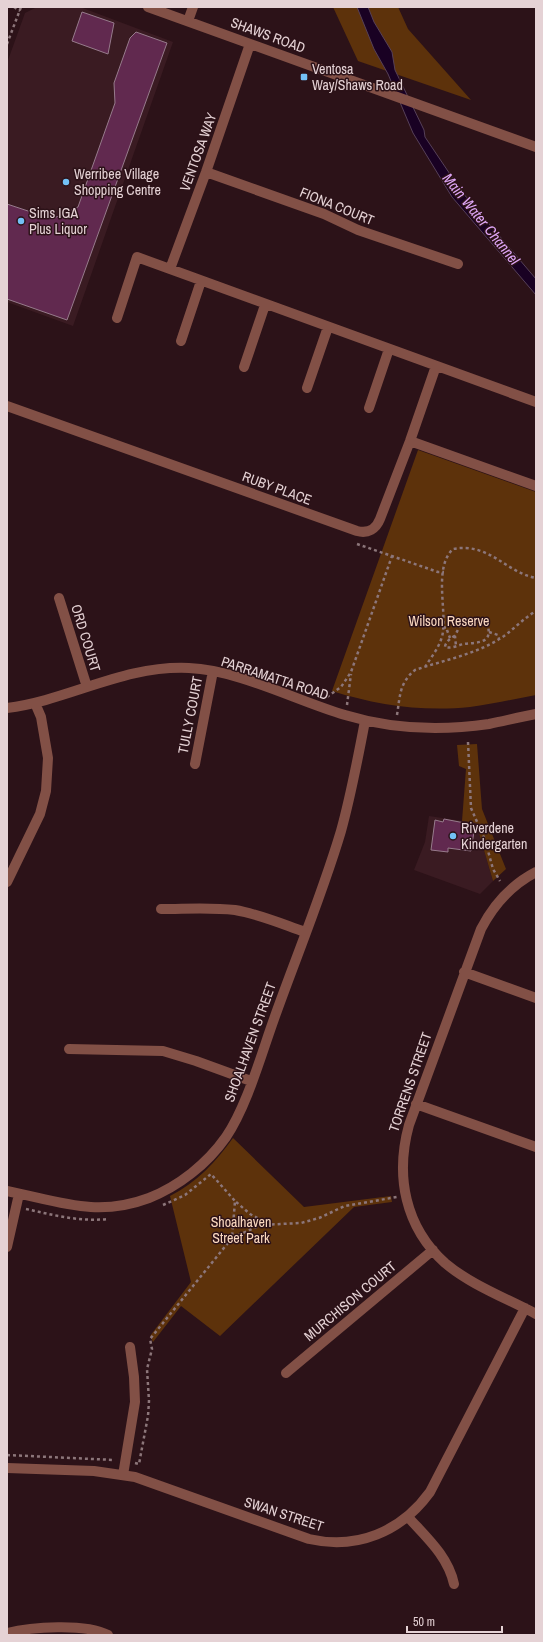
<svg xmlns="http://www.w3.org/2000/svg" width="543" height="1642" viewBox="0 0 543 1642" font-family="'Archivo Narrow',sans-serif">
<rect width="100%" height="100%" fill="#2c1218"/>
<!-- built -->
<path fill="#3a1b22" d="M 37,7 L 80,7 L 173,42 L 73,326 L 7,302 L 7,63 L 25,13 Z
M 429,816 L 476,823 L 493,881 L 480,894 L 414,870 L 425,842 Z"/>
<!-- green -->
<path fill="#5d320b" d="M 333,7 L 398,7 L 408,29 L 471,100 L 358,61 Z
M 418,450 L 536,492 L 536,695 C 514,699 492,704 470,707 C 423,712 376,705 332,691 Z
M 477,744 L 482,809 L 506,869 L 493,881 L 476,823 L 462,821 L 466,769 L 459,766 L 457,745 Z
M 233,1138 L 304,1207 L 391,1196 L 392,1202 L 354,1207 L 220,1336 L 181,1306 L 153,1342 L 150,1336 L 191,1282 L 170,1196 C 196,1183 216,1162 233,1138 Z"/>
<!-- water -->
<path fill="#190123" stroke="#564058" d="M 357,7 L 368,7 L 374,22 L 392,52 L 395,70 L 424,130 L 425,137 L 462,192 L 536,279 L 536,295 L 452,197 L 413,133 L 388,74 L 374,49 Z"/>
<!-- building -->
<path fill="#61294f" stroke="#977b8c" d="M 82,12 L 114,23 L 108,54 L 72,41 Z
M 136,32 L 167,43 L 67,320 L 7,299 L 7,204 L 52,219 L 78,207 L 115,103 L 114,83 L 130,38 Z
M 444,819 L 475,825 L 471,851 L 448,848 L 448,852 L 431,850 L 435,820 L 443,822 Z"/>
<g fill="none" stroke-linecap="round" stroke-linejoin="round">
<!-- path -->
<path stroke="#8c767a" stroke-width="2.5" stroke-dasharray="3 3" stroke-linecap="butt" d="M 14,7 L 20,11
M 7,44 L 21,7
M 357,544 L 438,572 L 444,572
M 443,627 L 447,628 L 447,630 L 450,638
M 489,632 L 498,635 L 499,638
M 455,636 C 451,637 445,643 445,647 C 452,649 458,645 464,644 C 478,642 494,644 487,623 L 479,621 L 469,623 L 463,623 L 460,625 L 455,636 L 456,646
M 425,667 C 432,656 442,644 443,631 C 446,607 434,567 453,549 C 489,542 505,572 536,578
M 327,697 L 341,687 L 351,672 L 392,556
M 347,705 L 351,674
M 397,715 C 400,697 399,683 415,670 C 444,660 478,654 504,636 C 515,628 524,618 536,611
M 468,742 L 471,808 L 485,840 L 493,869 L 500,881
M 163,1205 L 185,1195 L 211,1174 L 235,1201
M 26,1209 C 53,1215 80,1222 108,1219
M 268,1224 L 250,1214 L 235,1201 L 232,1238 L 261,1225 L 301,1223 L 319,1218 L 345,1206 L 397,1197
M 7,1455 L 114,1460
M 135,1463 L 139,1464 L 148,1416 L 149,1401 L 147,1369 L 152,1349 L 150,1339 L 232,1238"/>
<!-- minor -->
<path stroke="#825046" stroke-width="10" d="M 148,7 L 536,147
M 188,21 L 193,7
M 206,172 L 324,214 L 358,230 L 458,264
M 170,269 L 206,172 L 250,44
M 117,318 L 137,257 L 536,402
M 181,341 L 201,281
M 244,367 L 265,305
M 307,388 L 328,327
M 7,406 L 357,531 C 368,534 376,529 380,519 L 410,441 L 436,366
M 369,408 L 389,349
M 410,441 L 536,486
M 59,598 L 87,687
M 7,708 C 70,700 123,665 189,668 C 239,670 297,701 345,715 C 391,729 441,731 489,724 C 504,721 520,717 536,714
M 195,764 L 213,671
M 536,872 C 511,885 494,904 481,929 L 409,1125 C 395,1176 405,1227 445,1263 C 471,1285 506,1298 536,1314
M 7,882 L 40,814 L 46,791 L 48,758 L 41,717 L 35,703
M 161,909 C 185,909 210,907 235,910 C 259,914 282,924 305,932
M 464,972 L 536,998
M 69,1049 L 163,1051 L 196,1061 L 251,1081
M 416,1104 L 536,1147
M 7,1191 C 58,1201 96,1218 149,1198 C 179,1186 207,1164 226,1137 C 247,1106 261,1055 274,1019 C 296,957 322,895 341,831 C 351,795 358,758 365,721
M 7,1247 L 19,1194
M 286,1373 L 433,1250
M 7,1468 L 94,1471 L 135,1477 L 309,1539 C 357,1550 401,1532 430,1492 L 525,1308
M 123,1475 L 135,1402 L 134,1377 L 130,1347
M 408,1517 C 426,1537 448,1556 454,1584
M 7,1633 C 31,1627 85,1623 108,1635"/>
</g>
<!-- markers -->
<g fill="#73c1f6" stroke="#2c1218" stroke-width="1.5">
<rect x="300" y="73" width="8" height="8" rx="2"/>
<circle cx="66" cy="182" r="4"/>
<circle cx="21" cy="221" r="4"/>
<circle cx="453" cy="836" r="4"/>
</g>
<g text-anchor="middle" stroke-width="3" stroke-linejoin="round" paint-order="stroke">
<!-- street labels -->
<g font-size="14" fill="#e5d2d5" stroke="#2c1218">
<text transform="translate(268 35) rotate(20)" y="5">SHAWS ROAD</text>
<text transform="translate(198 152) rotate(-70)" y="5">VENTOSA WAY</text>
<text transform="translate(337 206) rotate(22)" y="5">FIONA COURT</text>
<text transform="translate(277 488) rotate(20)" y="5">RUBY PLACE</text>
<text transform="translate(86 638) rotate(73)" y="5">ORD COURT</text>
<text transform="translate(275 678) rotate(18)" y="5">PARRAMATTA ROAD</text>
<text transform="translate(190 715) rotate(-79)" y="5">TULLY COURT</text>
<text transform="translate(250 1042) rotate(-70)" y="5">SHOALHAVEN STREET</text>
<text transform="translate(410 1082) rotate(-71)" y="5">TORRENS STREET</text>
<text transform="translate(350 1301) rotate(-40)" y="5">MURCHISON COURT</text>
<text transform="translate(284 1514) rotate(18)" y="5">SWAN STREET</text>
</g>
<!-- poi labels -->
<g font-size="14" fill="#e5d2d5" stroke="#2c1218" text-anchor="start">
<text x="312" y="74">Ventosa<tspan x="312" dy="16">Way/Shaws Road</tspan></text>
<text x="74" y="179">Werribee Village<tspan x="74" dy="16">Shopping Centre</tspan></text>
<text x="29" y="218">Sims IGA<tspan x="29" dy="16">Plus Liquor</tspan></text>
<text x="461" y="833">Riverdene<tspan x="461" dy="16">Kindergarten</tspan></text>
</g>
<!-- park labels -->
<g font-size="14" fill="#fbd9c1" stroke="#2c1218">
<text x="449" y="626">Wilson Reserve</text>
<text x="241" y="1227">Shoalhaven<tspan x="241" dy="16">Street Park</tspan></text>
</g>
<!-- water labels -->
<g font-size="15" font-style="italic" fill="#dea5f5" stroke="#2c1218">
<text transform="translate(481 219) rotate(51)" y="5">Main Water Channel</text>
</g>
</g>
<!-- border -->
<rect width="543" height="1642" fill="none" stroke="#e5d2d5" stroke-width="16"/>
<!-- scale -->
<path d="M407 1626v6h95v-6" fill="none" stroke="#e5d2d5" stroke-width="2"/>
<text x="413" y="1626" font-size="12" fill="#e5d2d5" stroke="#2c1218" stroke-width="3" paint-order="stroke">50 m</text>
</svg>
